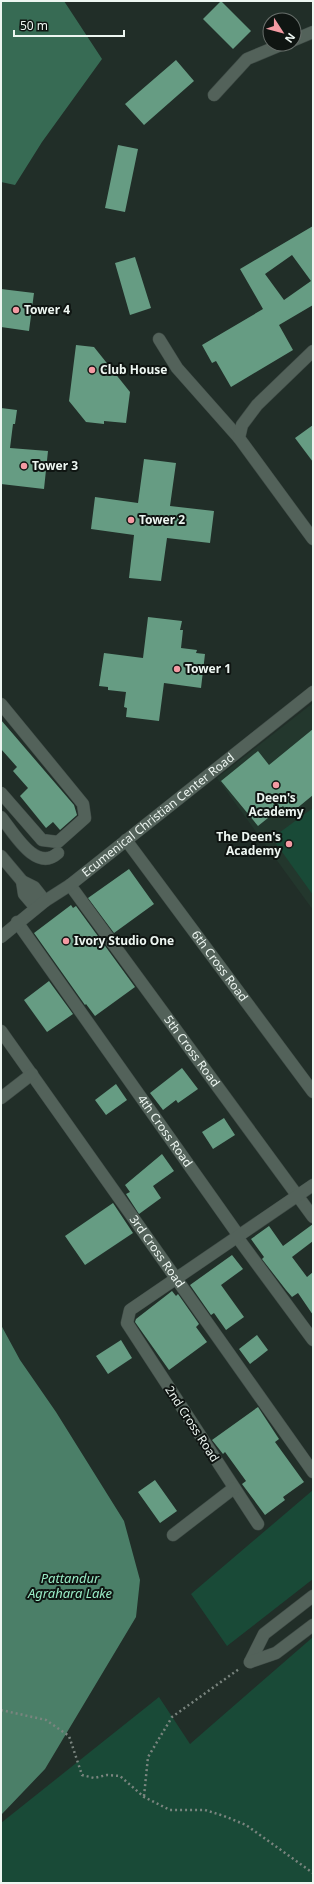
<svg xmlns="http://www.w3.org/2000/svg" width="314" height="1884" viewBox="0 0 314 1884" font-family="'Noto Sans',sans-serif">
<rect width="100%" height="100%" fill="#212e28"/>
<!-- built -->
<path fill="#23372d" d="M 313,703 L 313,910 L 217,778 Z"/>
<!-- green -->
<path fill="#194a37" d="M 313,808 L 313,895 L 272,838 Z
M 313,1490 L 313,1579 L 227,1646 L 191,1594 Z
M 313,1637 L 313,1883 L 1,1883 L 1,1823 L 159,1697 L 190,1744 Z"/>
<!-- forest -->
<path fill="#376b54" d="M 1,1 L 64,1 L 102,59 L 42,142 L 15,185 L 1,182 Z"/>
<!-- water -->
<path fill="#4b7f68" d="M 1,1325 L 20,1360 L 56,1412 L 124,1521 L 140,1580 L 136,1617 L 45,1769 L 1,1815 Z"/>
<!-- building -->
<path fill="#669c83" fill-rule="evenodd" d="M 221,1 L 251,31 L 233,49 L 203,19 Z
M 176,60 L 194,81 L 144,125 L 125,104 Z
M 118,145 L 138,149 L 125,212 L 105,208 Z
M 313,226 L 313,305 L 279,325 L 293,350 L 231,387 L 216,361 L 212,363 L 202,345 L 263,309 L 240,269 ZM 292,255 L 311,281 L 284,300 L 265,274 Z
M 135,257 L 151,308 L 130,315 L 115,263 Z
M 1,289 L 34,293 L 29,331 L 1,327 Z
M 76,345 L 94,347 L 130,392 L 126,423 L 104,421 L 104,424 L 86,422 L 69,401 Z
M 1,408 L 17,410 L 15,424 L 13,424 L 10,448 L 48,451 L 44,489 L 1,484 Z
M 313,425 L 313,462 L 295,438 Z
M 144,459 L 176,463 L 170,506 L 214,511 L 210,543 L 167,538 L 161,581 L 129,578 L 134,535 L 91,529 L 95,497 L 138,503 Z
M 148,617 L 182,621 L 180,630 L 183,630 L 181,648 L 197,650 L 196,653 L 205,654 L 201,688 L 164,683 L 159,721 L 126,717 L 127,708 L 124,707 L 126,692 L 108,690 L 108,687 L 99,686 L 104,653 L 143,658 Z
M 1,720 L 74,805 L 77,815 L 60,830 L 53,822 L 46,828 L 20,796 L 28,788 L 13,771 L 17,767 L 1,749 Z
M 313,729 L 313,795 L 290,814 L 283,806 L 258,826 L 221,781 L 258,751 L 269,765 Z
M 129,869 L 154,904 L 114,933 L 88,898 Z
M 71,905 L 73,908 L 76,906 L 135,987 L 95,1016 L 86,1004 L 85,1005 L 34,933 Z
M 49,981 L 73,1014 L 47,1032 L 24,1000 Z
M 182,1068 L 198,1089 L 178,1103 L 176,1100 L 163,1110 L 150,1093 Z
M 116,1084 L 127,1100 L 106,1115 L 95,1100 Z
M 224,1118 L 235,1135 L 213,1149 L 202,1132 Z
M 162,1154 L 174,1171 L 153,1186 L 161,1198 L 139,1214 L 126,1194 L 130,1192 L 125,1185 Z
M 113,1203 L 133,1233 L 85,1265 L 65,1236 Z
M 313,1224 L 313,1241 L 292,1257 L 307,1277 L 313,1272 L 313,1315 L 298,1293 L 292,1297 L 286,1290 L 262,1259 L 264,1257 L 251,1239 L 269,1226 L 283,1246 Z
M 232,1255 L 243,1269 L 221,1285 L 244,1317 L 226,1330 L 214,1313 L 211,1315 L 190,1285 Z
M 172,1291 L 176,1296 L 178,1294 L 199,1324 L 196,1327 L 207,1342 L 169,1370 L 135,1322 L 136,1319 Z
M 257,1335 L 268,1350 L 250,1364 L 239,1349 Z
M 121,1340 L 132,1358 L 108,1374 L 96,1356 Z
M 258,1407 L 279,1439 L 275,1442 L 304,1482 L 283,1497 L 285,1500 L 265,1515 L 242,1484 L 246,1481 L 225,1452 L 223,1454 L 212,1440 Z
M 155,1480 L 177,1511 L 160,1523 L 138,1492 Z"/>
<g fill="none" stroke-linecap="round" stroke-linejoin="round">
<!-- minor casing -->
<g stroke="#404c47" stroke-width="13">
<g id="minor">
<path d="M 294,40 L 313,32"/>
<path d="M 214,95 L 247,59 L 283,44"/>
<path d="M 159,339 L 177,368 L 239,438"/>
<path d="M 313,351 L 257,405 L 242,425 L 239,438 L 313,539"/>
<path d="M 1,704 L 83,804 L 85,818 L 58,842 L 42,840 L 1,793"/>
<path d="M 1,817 C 14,833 36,873 58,853"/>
<path id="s1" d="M 126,840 L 313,1092"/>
<path d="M 1,856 L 22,881"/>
<path id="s2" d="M 70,885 L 313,1217"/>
<path d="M 36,908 L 24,894 L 22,881 L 34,887 L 45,901"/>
<path id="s3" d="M 17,922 L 239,1236 L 240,1241 L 313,1340"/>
<path id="s4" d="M 1,937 L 45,901 L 70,885 L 313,692"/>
<path id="s5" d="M 1,1031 L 313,1472"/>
<path d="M 1,1098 L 32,1074"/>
<path d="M 258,1524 L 127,1323 L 130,1310 L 313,1185"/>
<path d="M 173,1535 L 234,1488"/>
<path d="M 250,1662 L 264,1634 L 313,1596"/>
<path d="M 250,1662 L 276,1653 L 313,1625"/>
</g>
</g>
<!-- path -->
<path stroke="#7a857f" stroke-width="2.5" stroke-dasharray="2 3" stroke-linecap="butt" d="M 1,1710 L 46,1720 L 69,1736 L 82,1775 L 94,1778 L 107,1775 L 120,1776 L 144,1797 L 170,1810 L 205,1810 L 224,1816 L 246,1825 L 313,1873
M 144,1796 L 148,1757 L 172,1717 L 239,1669"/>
<!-- minor -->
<use href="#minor" stroke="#53625a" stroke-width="12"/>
</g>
<!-- markers -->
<g fill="#f49aa3" stroke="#0f1512" stroke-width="1.5">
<circle cx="16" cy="310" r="4"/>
<circle cx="92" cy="370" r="4"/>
<circle cx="24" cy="466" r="4"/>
<circle cx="131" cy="520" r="4"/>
<circle cx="177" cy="669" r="4"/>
<circle cx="276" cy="785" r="4"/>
<circle cx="289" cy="844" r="4"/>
<circle cx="66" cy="941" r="4"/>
</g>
<g text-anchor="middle" stroke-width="4" stroke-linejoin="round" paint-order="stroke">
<!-- poi labels -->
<g font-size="12" font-weight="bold" fill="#edf6f1" stroke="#0f1512" text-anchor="start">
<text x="24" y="314">Tower 4</text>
<text x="100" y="374">Club House</text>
<text x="32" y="470">Tower 3</text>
<text x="139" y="524">Tower 2</text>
<text x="185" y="673">Tower 1</text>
<text x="276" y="802" text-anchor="middle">Deen's<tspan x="276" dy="14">Academy</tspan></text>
<text x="281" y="841" text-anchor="end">The Deen's<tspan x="281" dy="14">Academy</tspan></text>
<text x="74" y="945">Ivory Studio One</text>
</g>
<!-- street labels -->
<g font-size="12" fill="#edf6f1" stroke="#0f1512">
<text dy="4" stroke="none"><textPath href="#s4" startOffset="199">Ecumenical Christian Center Road</textPath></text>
<text dy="4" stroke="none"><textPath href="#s1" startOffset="157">6th Cross Road</textPath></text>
<text dy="4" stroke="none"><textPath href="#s2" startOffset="206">5th Cross Road</textPath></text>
<text dy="4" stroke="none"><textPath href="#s3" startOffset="256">4th Cross Road</textPath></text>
<text dy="4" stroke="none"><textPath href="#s5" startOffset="270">3rd Cross Road</textPath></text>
<text transform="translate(192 1424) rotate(57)" y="4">2nd Cross Road</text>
</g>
<!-- water labels -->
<g font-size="13" font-style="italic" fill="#99ecc6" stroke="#0f1512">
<text x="70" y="1583">Pattandur<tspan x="70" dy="15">Agrahara Lake</tspan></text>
</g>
</g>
<!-- border -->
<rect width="314" height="1884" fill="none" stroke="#edf6f1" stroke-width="4"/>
<!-- north arrow -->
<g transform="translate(282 32) rotate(126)"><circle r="19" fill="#0f1512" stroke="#686f6b"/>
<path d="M0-3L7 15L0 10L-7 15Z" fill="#f49aa3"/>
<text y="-6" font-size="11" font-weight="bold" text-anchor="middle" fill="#edf6f1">N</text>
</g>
<!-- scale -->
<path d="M14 30v6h110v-6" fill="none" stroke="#edf6f1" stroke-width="2"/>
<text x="20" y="30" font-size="12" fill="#edf6f1" stroke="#0f1512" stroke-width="3" paint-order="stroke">50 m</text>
</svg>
